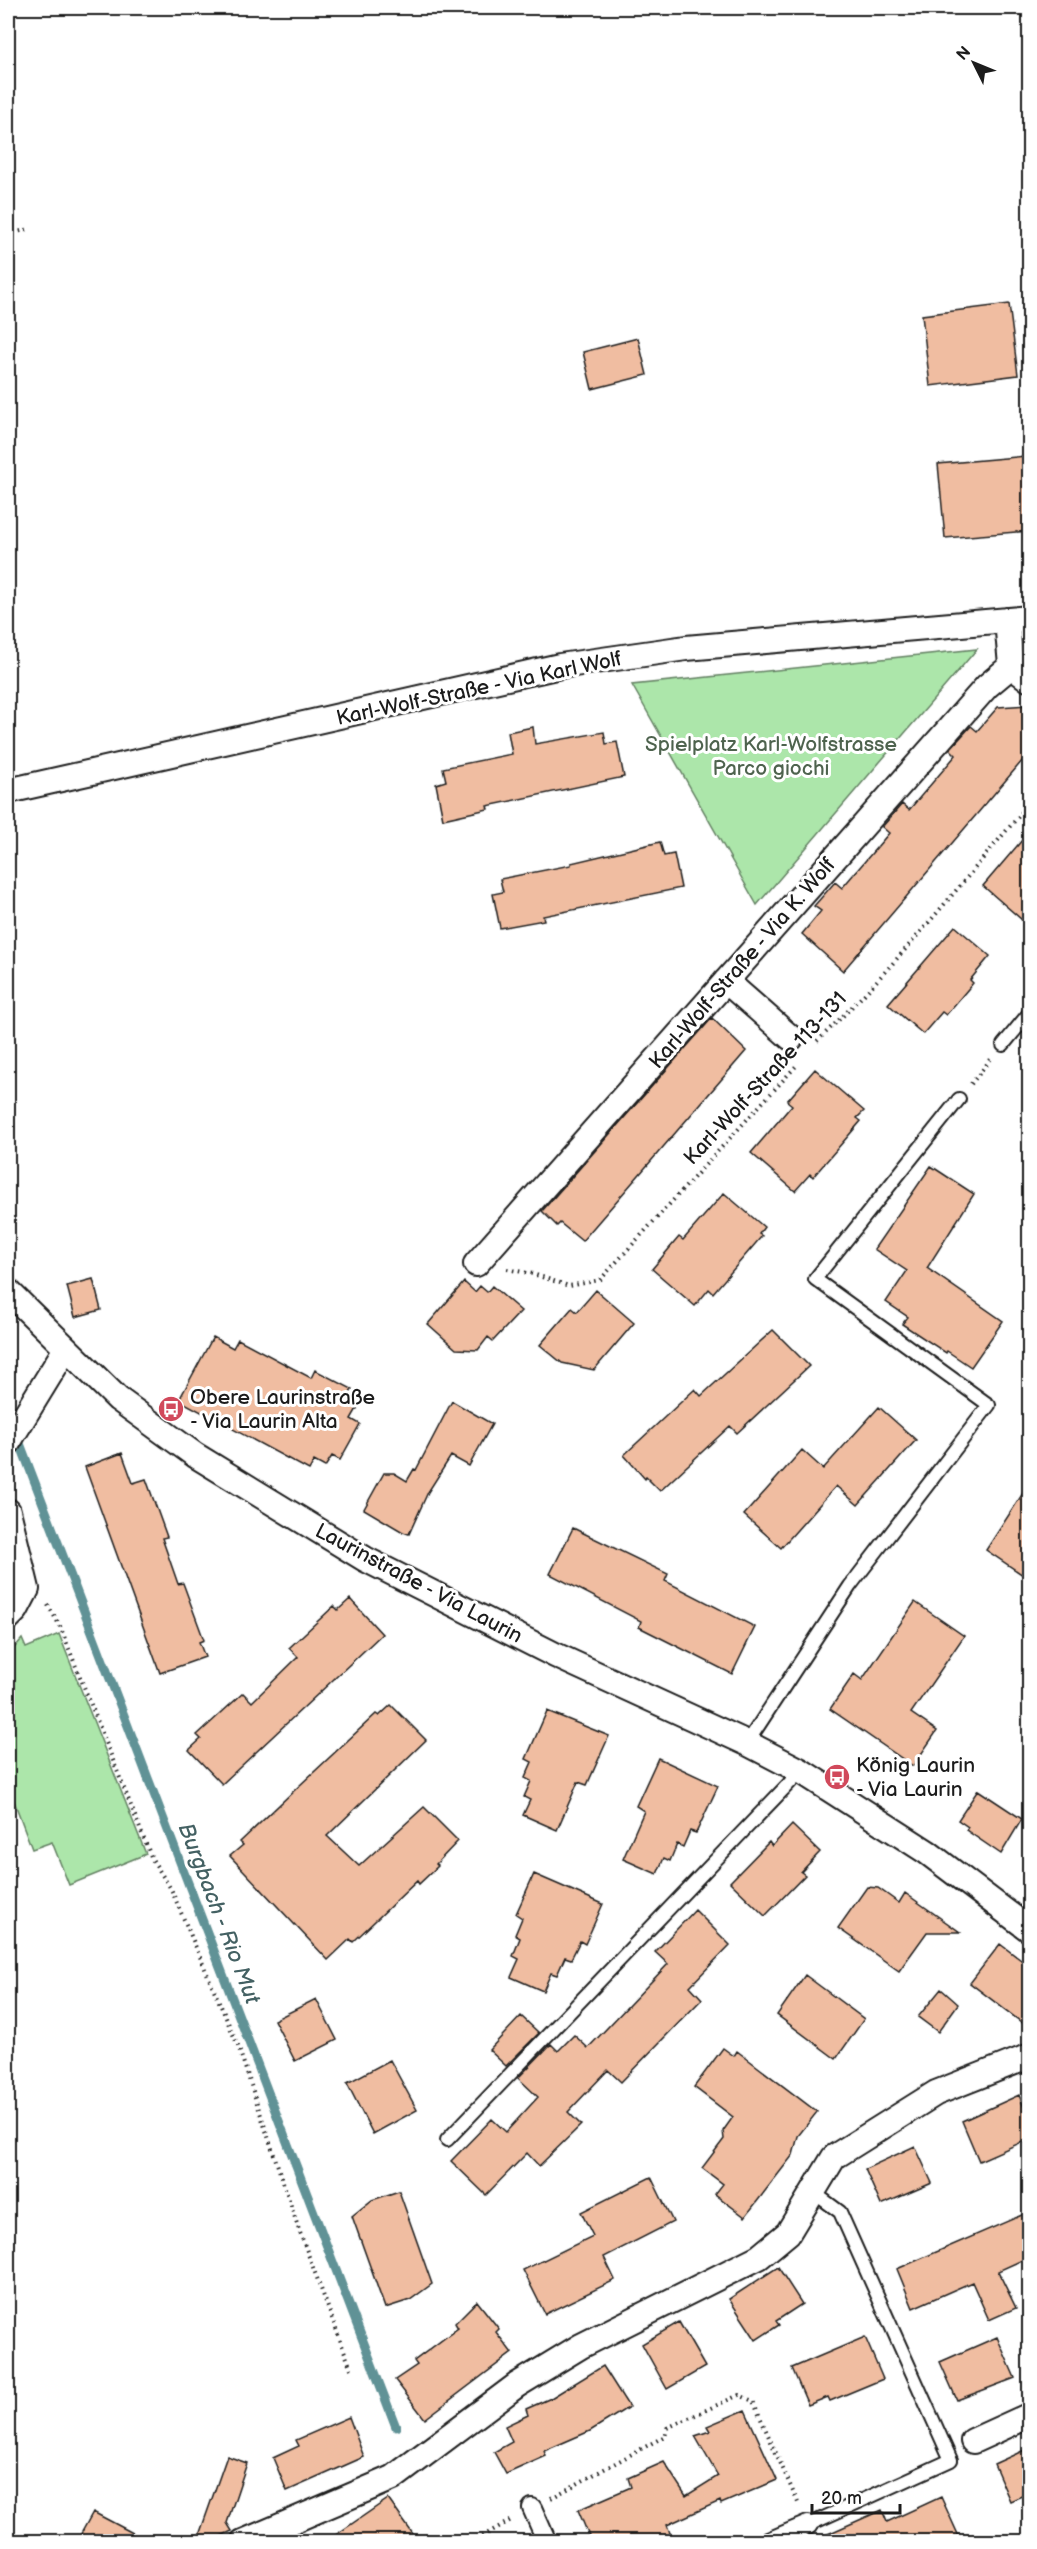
<svg xmlns="http://www.w3.org/2000/svg" width="1037" height="2549" viewBox="0 0 1037 2549" font-family="'Balsamiq Sans',sans-serif">
<rect width="100%" height="100%" fill="#fff"/>
<filter id="ink" filterUnits="userSpaceOnUse"><feTurbulence type="fractalNoise" baseFrequency=".0167" numOctaves="2"/><feDisplacementMap in="SourceGraphic" scale="12" xChannelSelector="R" yChannelSelector="G"/><feConvolveMatrix kernelMatrix="1 2 1 2 8 2 1 2 1" color-interpolation-filters="sRGB"/></filter>
<g filter="url(#ink)">
<!-- green -->
<path fill="#ace6aa" stroke="#648163" stroke-width="1.5" d="M 977,649 L 757,905 L 632,685 Z
M 59,1634 L 146,1854 L 69,1885 L 52,1842 L 32,1849 L 8,1785 L 8,1655 L 22,1639 L 26,1648 Z"/>
<g fill="none" stroke-linecap="round" stroke-linejoin="round">
<!-- stream -->
<path stroke="#619296" stroke-width="9" d="M 8,1412 L 396,2427"/>
</g>
<!-- building -->
<path fill="#f0bda1" stroke="#1c1c1c" stroke-width="1.5" d="M 1009,304 L 1018,375 L 930,386 L 922,315 Z
M 638,338 L 647,375 L 592,389 L 583,352 Z
M 1027,456 L 1029,531 L 945,538 L 938,464 Z
M 1029,705 L 1029,760 L 1023,760 L 843,971 L 802,934 L 821,911 L 814,906 L 835,882 L 842,888 L 889,833 L 882,827 L 902,804 L 909,810 L 956,755 L 950,749 L 971,726 L 977,731 L 998,707 Z
M 533,727 L 535,744 L 604,732 L 606,744 L 617,742 L 624,777 L 487,806 L 488,809 L 443,819 L 436,784 L 446,781 L 443,768 L 512,754 L 508,732 Z
M 1029,832 L 1029,926 L 983,886 Z
M 660,842 L 664,856 L 674,854 L 681,888 L 543,916 L 544,920 L 500,928 L 493,894 L 503,892 L 500,879 L 571,865 L 571,863 Z
M 955,926 L 990,956 L 970,980 L 973,983 L 946,1015 L 942,1012 L 923,1034 L 888,1004 Z
M 712,1018 L 746,1051 L 582,1241 L 560,1223 L 557,1226 L 542,1211 Z
M 815,1069 L 864,1111 L 857,1118 L 861,1121 L 813,1177 L 810,1174 L 795,1191 L 751,1153 L 792,1105 L 787,1101 Z
M 931,1166 L 974,1194 L 927,1268 L 1003,1321 L 971,1367 L 947,1351 L 946,1353 L 902,1324 L 908,1317 L 886,1302 L 907,1271 L 874,1249 Z
M 724,1193 L 764,1227 L 759,1234 L 762,1236 L 713,1293 L 709,1289 L 695,1306 L 652,1269 L 679,1237 L 683,1240 Z
M 93,1279 L 101,1310 L 75,1317 L 67,1286 Z
M 464,1282 L 475,1292 L 480,1286 L 487,1292 L 492,1286 L 521,1311 L 493,1341 L 488,1337 L 478,1350 L 456,1349 L 428,1324 Z
M 596,1290 L 634,1323 L 594,1370 L 562,1363 L 540,1345 L 572,1308 L 577,1312 Z
M 773,1330 L 809,1366 L 737,1433 L 730,1426 L 660,1491 L 646,1477 L 645,1479 L 624,1455 L 695,1389 L 701,1396 Z
M 213,1337 L 233,1348 L 238,1339 L 311,1378 L 315,1370 L 352,1389 L 347,1401 L 358,1407 L 351,1419 L 360,1424 L 340,1460 L 332,1456 L 325,1467 L 314,1461 L 309,1470 L 179,1400 Z
M 452,1401 L 492,1424 L 469,1466 L 451,1456 L 428,1492 L 409,1534 L 403,1532 L 364,1509 L 384,1473 L 394,1473 L 407,1481 L 414,1469 L 416,1470 Z
M 879,1407 L 916,1440 L 858,1505 L 836,1486 L 781,1548 L 744,1515 L 802,1450 L 823,1469 Z
M 122,1453 L 133,1483 L 146,1479 L 167,1537 L 162,1538 L 178,1584 L 183,1583 L 204,1640 L 199,1642 L 205,1657 L 160,1673 L 85,1467 Z
M 1029,1484 L 1029,1579 L 986,1550 Z
M 573,1528 L 668,1574 L 665,1581 L 755,1627 L 732,1674 L 639,1627 L 641,1621 L 550,1574 Z
M 350,1599 L 382,1634 L 222,1784 L 189,1750 L 201,1739 L 197,1735 L 243,1693 L 252,1702 L 298,1657 L 289,1648 L 334,1606 L 338,1610 Z
M 915,1602 L 964,1636 L 911,1713 L 937,1731 L 913,1766 L 830,1709 L 854,1674 L 862,1680 Z
M 391,1705 L 426,1740 L 327,1836 L 359,1866 L 424,1807 L 458,1841 L 436,1864 L 438,1866 L 419,1884 L 417,1881 L 353,1942 L 350,1939 L 328,1960 L 230,1856 L 243,1845 L 240,1842 L 299,1786 L 376,1714 L 379,1716 Z
M 547,1711 L 609,1736 L 587,1785 L 578,1782 L 557,1830 L 523,1815 L 530,1800 L 524,1797 L 531,1781 L 525,1778 L 532,1762 L 526,1759 Z
M 658,1758 L 718,1786 L 696,1833 L 690,1831 L 683,1847 L 677,1844 L 670,1861 L 664,1858 L 657,1874 L 623,1859 L 644,1811 L 636,1806 Z
M 978,1790 L 1022,1819 L 1001,1854 L 966,1830 L 968,1827 L 958,1820 Z
M 792,1825 L 820,1852 L 801,1872 L 805,1875 L 765,1916 L 730,1882 L 769,1842 L 772,1846 Z
M 534,1874 L 603,1904 L 585,1944 L 580,1941 L 571,1959 L 565,1957 L 557,1975 L 551,1973 L 543,1991 L 511,1977 L 519,1959 L 513,1956 L 520,1938 L 515,1935 L 522,1918 L 516,1914 Z
M 867,1887 L 878,1888 L 899,1903 L 905,1893 L 960,1932 L 927,1932 L 899,1971 L 838,1928 Z
M 695,1910 L 730,1945 L 690,1986 L 702,1999 L 621,2082 L 608,2070 L 568,2112 L 581,2125 L 539,2166 L 527,2153 L 486,2195 L 451,2161 L 492,2119 L 506,2132 L 538,2097 L 518,2078 L 551,2044 L 558,2051 L 574,2035 L 588,2048 L 668,1964 L 655,1952 Z
M 1000,1944 L 1029,1966 L 1029,2028 L 970,1983 Z
M 805,1975 L 864,2019 L 836,2059 L 777,2015 Z
M 941,1989 L 958,2004 L 938,2032 L 918,2017 Z
M 316,1999 L 337,2040 L 295,2061 L 274,2020 Z
M 521,2016 L 539,2033 L 506,2066 L 489,2050 Z
M 723,2048 L 734,2056 L 737,2051 L 817,2112 L 798,2136 L 793,2155 L 745,2217 L 715,2194 L 723,2184 L 702,2168 L 724,2139 L 723,2131 L 733,2117 L 694,2087 Z
M 390,2060 L 417,2110 L 373,2134 L 347,2083 Z
M 1019,2095 L 1029,2120 L 1029,2139 L 979,2161 L 962,2121 Z
M 915,2146 L 932,2183 L 881,2205 L 865,2169 Z
M 651,2177 L 673,2222 L 604,2257 L 615,2280 L 545,2314 L 523,2270 L 593,2236 L 581,2212 Z
M 399,2191 L 432,2284 L 410,2300 L 385,2308 L 352,2216 L 372,2200 Z
M 1029,2212 L 1029,2257 L 998,2271 L 1016,2308 L 989,2320 L 972,2282 L 913,2308 L 897,2269 Z
M 778,2267 L 802,2304 L 776,2321 L 779,2325 L 756,2340 L 729,2299 Z
M 477,2301 L 499,2329 L 496,2332 L 512,2353 L 425,2419 L 395,2380 L 417,2365 L 414,2361 L 458,2328 L 455,2323 Z
M 679,2322 L 705,2367 L 667,2389 L 642,2344 Z
M 865,2337 L 883,2379 L 830,2401 L 828,2397 L 808,2405 L 792,2368 Z
M 997,2337 L 1015,2378 L 957,2400 L 940,2362 Z
M 603,2366 L 629,2407 L 590,2431 L 544,2451 L 546,2456 L 506,2474 L 494,2452 L 512,2442 L 505,2426 L 528,2415 L 526,2409 L 551,2398 Z
M 745,2410 L 777,2480 L 721,2504 L 720,2501 L 667,2525 L 673,2541 L 591,2541 L 578,2510 L 631,2487 L 628,2478 L 664,2462 L 686,2496 L 718,2476 L 695,2436 L 710,2431 L 707,2426 Z
M 349,2417 L 364,2457 L 287,2491 L 273,2458 L 299,2446 L 296,2440 Z
M 1029,2448 L 1029,2493 L 1010,2501 L 994,2464 Z
M 227,2456 L 247,2463 L 227,2523 L 232,2531 L 210,2541 L 197,2541 Z
M 941,2497 L 961,2541 L 812,2541 L 882,2510 L 887,2522 Z
M 388,2499 L 418,2541 L 327,2541 Z
M 93,2512 L 148,2541 L 77,2541 Z"/>
<g fill="none" stroke-linecap="round" stroke-linejoin="round">
<!-- service casing -->
<g stroke="#1c1c1c" stroke-width="16">
<path id="service" d="M 1003,1045 L 1030,1012
M 747,1743 L 850,1586 L 989,1405 L 815,1279 L 959,1099
M 447,2140 L 801,1771
M 808,2525 L 951,2460 L 840,2212 L 813,2192"/>
</g>
<!-- pedestrian casing -->
<g stroke="#1c1c1c" stroke-width="22">
<path id="pedestrian" d="M 532,2508 L 547,2542
M 768,2542 L 808,2525"/>
</g>
<!-- minor casing -->
<g stroke="#1c1c1c" stroke-width="28">
<path id="minor" d="M 1011,666 L 1030,680
M 8,791 L 560,666 L 686,648 L 1030,618
M 726,981 L 791,1038
M 476,1264 L 987,686 L 1011,666 L 1007,620
M 8,1291 L 118,1399 L 195,1455 L 365,1559 L 555,1655 L 747,1743 L 801,1771 L 927,1852 L 1030,1930
M 8,1443 L 65,1350
M 8,1511 L 27,1589 L 16,1610 L 8,1618
M 973,2441 L 1030,2415
M 243,2542 L 393,2478 L 517,2385 L 581,2346 L 759,2257 L 788,2233 L 834,2157 L 936,2093 L 1030,2056"/>
</g>
<!-- path -->
<path stroke="#1c1c1c" stroke-width="4" stroke-dasharray="1.5 4.5" stroke-linecap="butt" d="M 8,234 L 30,229
M 817,1041 C 893,970 957,888 1024,810 L 1030,796
M 971,1084 L 991,1059
M 507,1269 L 533,1274 L 569,1286 L 600,1280 L 797,1065
M 48,1605 L 60,1626 L 152,1859 L 171,1889 L 238,2046 L 299,2230 L 351,2369
M 551,2498 L 665,2436 L 667,2428 L 739,2395 L 753,2401 L 799,2505
M 472,2542 L 513,2519"/>
<!-- service -->
<use href="#service" stroke="#fff" stroke-width="12"/>
<!-- pedestrian -->
<use href="#pedestrian" stroke="#fff" stroke-width="18"/>
<!-- minor -->
<use href="#minor" stroke="#fff" stroke-width="24"/>
</g>
</g>
<!-- icons -->
<defs>
<g id="bus-disc" transform="scale(1.35)"><circle r="9.5" fill="#d1495b" stroke="#fff"/><path d="M-5-6H5V4H4V6H2V4H-2V6H-4V4H-5ZM-3.5-4V0h7V-4ZM-3.5 1.2v1.5H-2V1.2ZM2 1.2v1.5H3.5V1.2Z" fill="#fff"/></g>
</defs>
<g fill-rule="evenodd">
<use href="#bus-disc" x="171" y="1409"/>
<use href="#bus-disc" x="837" y="1777"/>
</g>
<g text-anchor="middle" stroke-width="6" stroke-linejoin="round" paint-order="stroke">
<!-- street labels -->
<g font-size="21" fill="#1c1c1c" stroke="#fff">
<text transform="translate(479 688) rotate(-12)" y="7">Karl-Wolf-Straße - Via Karl Wolf</text>
<text transform="translate(742 963) rotate(-49)" y="7">Karl-Wolf-Straße - Via K. Wolf</text>
<text transform="translate(765 1078) rotate(-47)" y="7">Karl-Wolf-Straße 113-131</text>
<text transform="translate(419 1583) rotate(28)" y="7">Laurinstraße - Via Laurin</text>
</g>
<!-- park labels -->
<g font-size="21" fill="#4e634e" stroke="#fff">
<text x="771" y="751">Spielplatz Karl-Wolfstrasse<tspan x="771" dy="24">Parco giochi</tspan></text>
</g>
<!-- poi labels -->
<g font-size="21" fill="#1c1c1c" stroke="#fff" text-anchor="start">
<text x="190" y="1404">Obere Laurinstraße<tspan x="190" dy="24">- Via Laurin Alta</tspan></text>
<text x="856" y="1772">König Laurin<tspan x="856" dy="24">- Via Laurin</tspan></text>
</g>
<!-- water labels -->
<g font-size="22" font-style="italic" fill="#446163" stroke="#fff">
<text transform="translate(220 1913) rotate(69)" y="8">Burgbach - Rio Mut</text>
</g>
</g>
<!-- margin -->
<rect width="1037" height="2549" fill="none" stroke="#fff" stroke-width="30"/>
<rect x="15" y="15" width="1007" height="2519" fill="none" stroke="#1c1c1c" stroke-width="2" filter="url(#ink)"/>
<!-- north arrow -->
<g transform="translate(974 63) rotate(313)" stroke="#ffffff" stroke-width="4.5" paint-order="stroke">
<path d="M0-4.5L10 22L0 15L-10 22Z" fill="#1c1c1c"/>
<text y="-9" font-size="16" font-weight="bold" text-anchor="middle" fill="#1c1c1c">N</text>
</g>
<!-- scale -->
<path d="M812 2504v9h88v-9" fill="none" stroke="#1c1c1c" stroke-width="3"/>
<text x="821" y="2504" font-size="18" fill="#1c1c1c" stroke="#ffffff" stroke-width="4.5" paint-order="stroke">20 m</text>
</svg>
